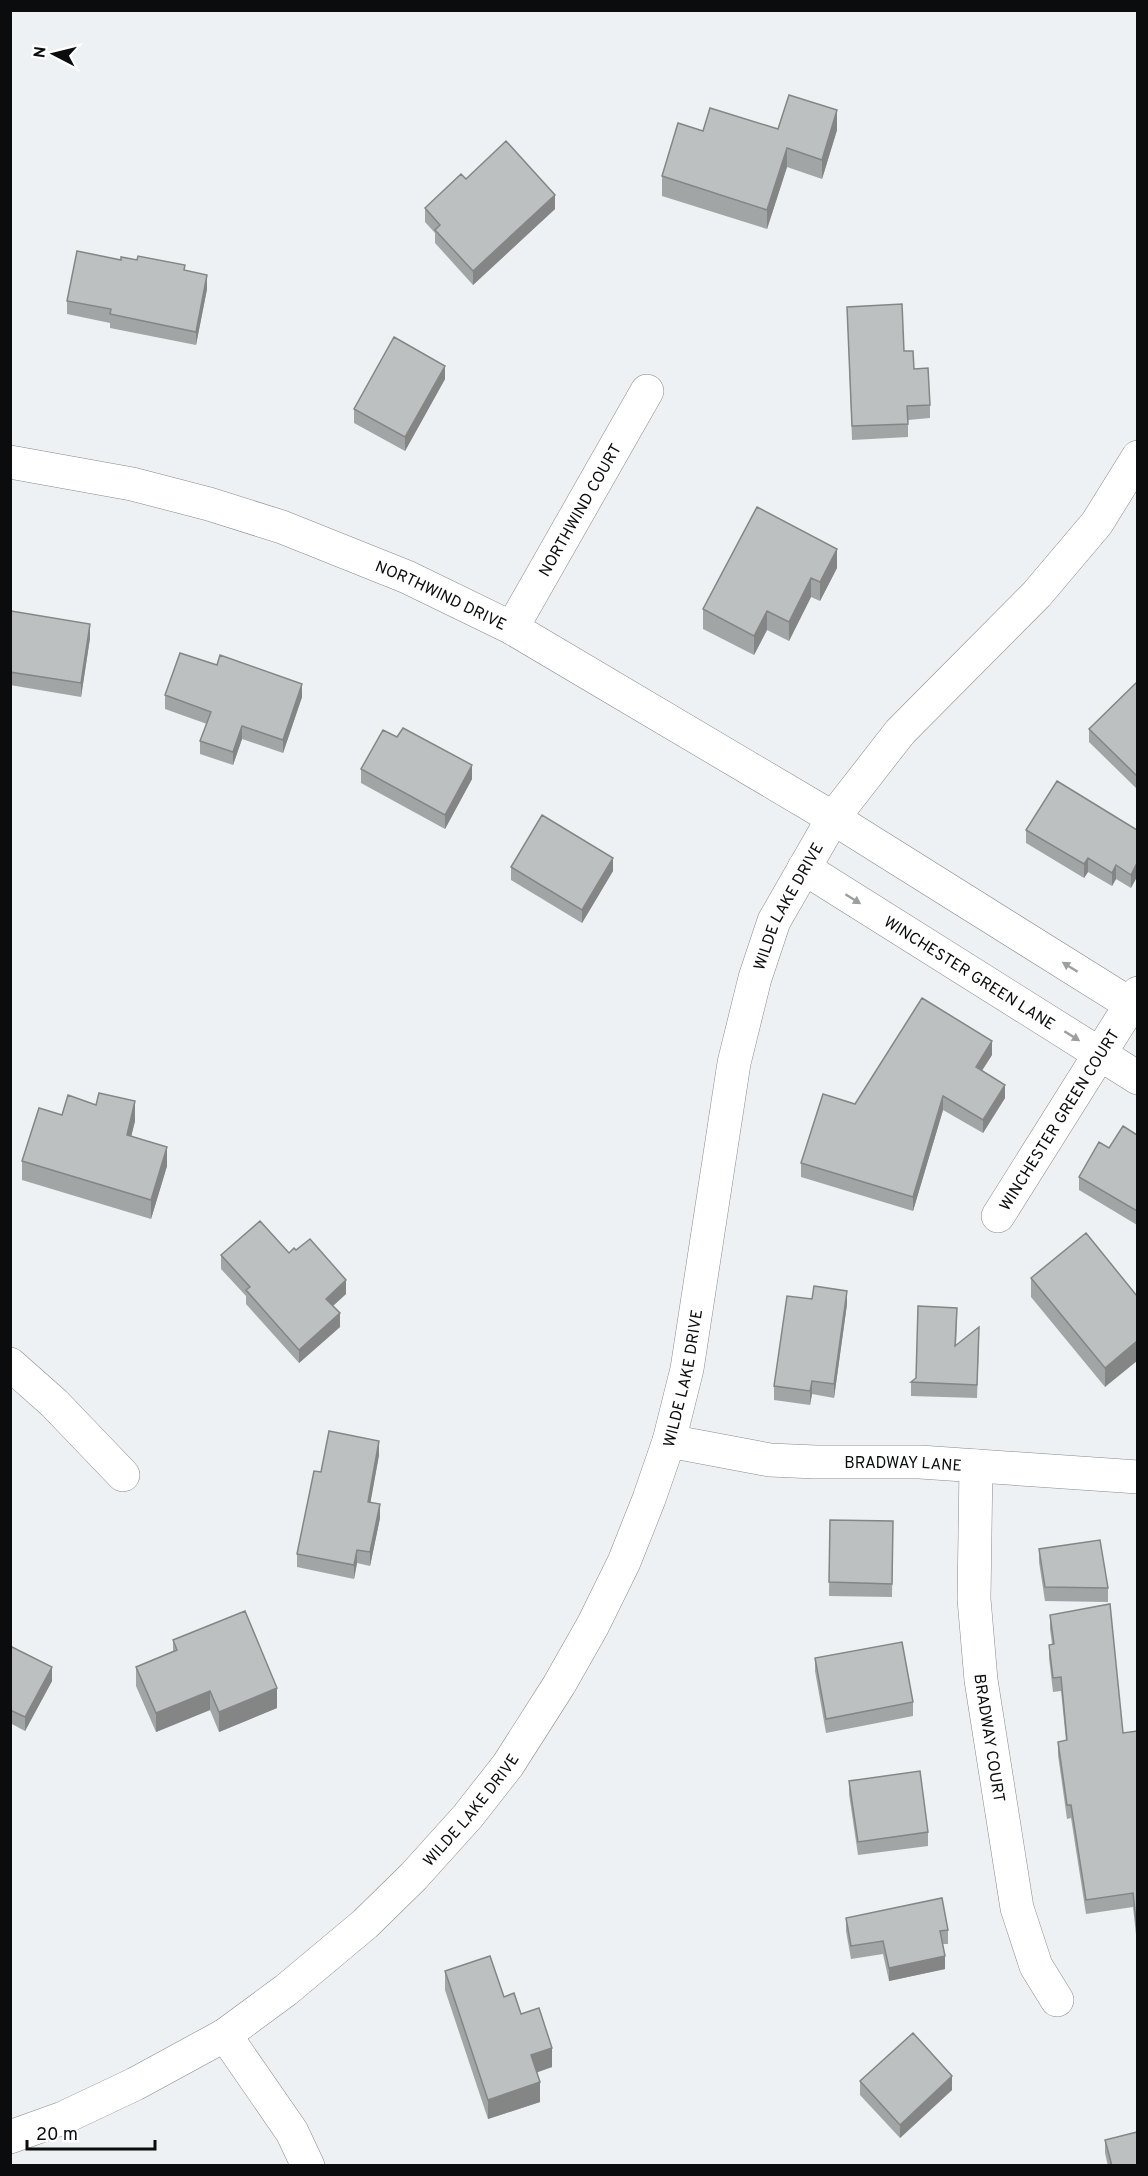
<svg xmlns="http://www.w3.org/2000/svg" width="1148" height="2176" viewBox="0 0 1148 2176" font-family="Overpass,sans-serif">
<rect width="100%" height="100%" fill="#edf1f3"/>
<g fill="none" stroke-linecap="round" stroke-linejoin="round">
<!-- minor casing -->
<g stroke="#878b8d" stroke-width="34">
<g id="minor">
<path id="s1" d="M 10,462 L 132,484 L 209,504 L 282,527 L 407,577 L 512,628 L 833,818 L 1138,1009"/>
<path id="s2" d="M 512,628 L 647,391"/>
<path id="s3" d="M 804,868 L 1138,1078"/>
<path id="s4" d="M 998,1216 L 1138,993"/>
<path d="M 10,1364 L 54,1403 L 123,1475"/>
<path id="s5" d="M 669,1441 L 770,1460 L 816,1462 L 920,1462 L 1138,1477"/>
<path id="s6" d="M 976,1466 L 974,1599 L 981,1680 L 1017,1908 L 1036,1966 L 1057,2000"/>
<path d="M 225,2035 L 292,2132 L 308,2166"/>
<path id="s7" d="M 10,2137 L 63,2118 L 135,2084 L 225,2035 L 286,1990 L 365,1924 L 414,1876 L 468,1816 L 508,1765 L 559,1685 L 593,1625 L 624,1562 L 649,1499 L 669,1441 L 687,1369 L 734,1063 L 755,978 L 774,921 L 833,818 L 900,732 L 1037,594 L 1097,523 L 1138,457"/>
</g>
</g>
<!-- minor -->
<use href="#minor" stroke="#fff" stroke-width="33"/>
</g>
<!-- wall -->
<path fill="#a2a5a5" d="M 778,129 L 837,130 L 822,179 L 787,167 L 767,229 L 662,196 L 662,176 L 703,131 Z
M 466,179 L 555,209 L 473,285 L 435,243 L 435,233 L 425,222 L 425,208 Z
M 121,260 L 185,270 L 207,289 L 196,345 L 110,328 L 110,323 L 67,314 L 67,301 Z
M 847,307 L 904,351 L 914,369 L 930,405 L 930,418 L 908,420 L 908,437 L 852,440 Z
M 445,379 L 405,451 L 354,423 L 354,409 Z
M 837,568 L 820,601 L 811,597 L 789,641 L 767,630 L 754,655 L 703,629 L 703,609 Z
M 10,614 L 90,638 L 81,697 L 10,685 Z
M 1137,682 L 1137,789 L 1089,742 L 1089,729 Z
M 165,695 L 302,697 L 283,753 L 242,739 L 233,765 L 200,754 L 200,741 L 207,724 L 165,709 Z
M 361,769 L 472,779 L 445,829 L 361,783 Z
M 1026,830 L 1137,830 L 1131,888 L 1116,879 L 1112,886 L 1088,872 L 1084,878 L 1026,843 Z
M 511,867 L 613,871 L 582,923 L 511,880 Z
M 992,1055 L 982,1070 L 1005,1098 L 983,1133 L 943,1110 L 913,1211 L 801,1177 L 801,1163 L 855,1104 Z
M 62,1115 L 135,1121 L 131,1136 L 167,1166 L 151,1219 L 22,1180 L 22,1161 Z
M 1137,1135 L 1137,1225 L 1079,1190 L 1079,1177 L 1109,1148 Z
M 296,1250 L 346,1294 L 333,1306 L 340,1327 L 299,1363 L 246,1304 L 246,1296 L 221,1269 L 221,1255 L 289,1253 Z
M 1031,1278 L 1137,1296 L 1105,1387 L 1031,1297 Z
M 847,1304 L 834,1398 L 812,1394 L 810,1405 L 774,1400 L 774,1386 Z
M 957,1321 L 956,1346 L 979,1340 L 977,1398 L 911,1396 L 911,1382 L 916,1378 Z
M 379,1455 L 370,1503 L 380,1518 L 370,1566 L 357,1563 L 354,1579 L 297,1567 L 297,1554 L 321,1472 Z
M 830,1520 L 893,1521 L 892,1597 L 829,1596 Z
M 1039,1549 L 1108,1588 L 1108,1602 L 1045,1601 L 1039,1562 Z
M 1050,1615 L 1123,1733 L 1137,1731 L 1137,1944 L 1133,1907 L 1086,1914 L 1071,1818 L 1067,1819 L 1058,1755 L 1058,1742 L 1066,1741 L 1061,1691 L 1053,1692 L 1049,1658 L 1049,1645 L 1052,1644 L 1050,1629 Z
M 173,1640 L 277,1708 L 219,1732 L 210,1710 L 156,1732 L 136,1686 L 136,1667 L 173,1651 Z
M 10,1646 L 52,1681 L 25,1731 L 10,1723 Z
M 815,1658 L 913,1702 L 913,1716 L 826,1733 L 815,1671 Z
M 849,1781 L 928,1832 L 928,1846 L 858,1855 L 849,1794 Z
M 846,1918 L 948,1930 L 948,1944 L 943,1944 L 945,1969 L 889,1981 L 883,1954 L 851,1959 L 846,1931 Z
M 445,1971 L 504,1997 L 521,2014 L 552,2067 L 536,2073 L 540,2102 L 488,2119 L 445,1990 Z
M 860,2081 L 952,2090 L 900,2138 L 860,2095 Z
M 1105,2140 L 1137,2166 L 1108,2166 L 1105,2153 Z"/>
<!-- shaded-wall -->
<path fill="#848686" d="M 837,110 L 837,130 L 822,179 L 822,160 Z
M 787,148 L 787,167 L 767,229 L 767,210 Z
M 555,195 L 555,209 L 473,285 L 473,271 Z
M 207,275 L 207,289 L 196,345 L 196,332 Z
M 445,366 L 445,379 L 405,451 L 405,437 Z
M 837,549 L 837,568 L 820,601 L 820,582 Z
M 811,578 L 811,597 L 789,641 L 789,622 Z
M 767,611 L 767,630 L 754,655 L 754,636 Z
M 90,624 L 90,638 L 81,697 L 81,683 Z
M 302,684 L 302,697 L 283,753 L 283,740 Z
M 242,726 L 242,739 L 233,765 L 233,752 Z
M 472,765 L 472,779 L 445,829 L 445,815 Z
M 613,858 L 613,871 L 582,923 L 582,910 Z
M 1088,858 L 1088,872 L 1084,878 L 1084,864 Z
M 1137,863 L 1137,877 L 1131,888 L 1131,875 Z
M 1116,865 L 1116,879 L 1112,886 L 1112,873 Z
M 992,1041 L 992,1055 L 976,1080 L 976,1067 Z
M 1005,1085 L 1005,1098 L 983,1133 L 983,1120 Z
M 943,1096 L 943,1110 L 913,1211 L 913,1197 Z
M 135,1101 L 135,1121 L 127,1154 L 127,1135 Z
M 167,1147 L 167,1166 L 151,1219 L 151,1200 Z
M 346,1280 L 346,1294 L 326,1312 L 326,1299 Z
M 847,1291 L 847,1304 L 834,1398 L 834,1384 Z
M 340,1313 L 340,1327 L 299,1363 L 299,1350 Z
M 1137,1341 L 1137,1361 L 1105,1387 L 1105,1368 Z
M 812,1381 L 812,1394 L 810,1405 L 810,1391 Z
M 379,1441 L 379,1455 L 368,1516 L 368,1502 Z
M 380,1504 L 380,1518 L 370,1566 L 370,1552 Z
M 357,1550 L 357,1563 L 354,1579 L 354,1565 Z
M 52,1667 L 52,1681 L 25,1731 L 25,1717 Z
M 277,1688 L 277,1708 L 219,1732 L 219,1712 Z
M 210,1691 L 210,1710 L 156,1732 L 156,1713 Z
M 945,1956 L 945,1969 L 889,1981 L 889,1968 Z
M 552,2048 L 552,2067 L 531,2074 L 531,2055 Z
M 952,2076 L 952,2090 L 900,2138 L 900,2125 Z
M 540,2082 L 540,2102 L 488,2119 L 488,2100 Z"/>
<!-- building -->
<path fill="#bcc0c0" stroke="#848686" stroke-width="1.5" d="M 789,95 L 837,110 L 822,160 L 787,148 L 767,210 L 662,176 L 678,123 L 703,131 L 710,108 L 778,129 Z
M 506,141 L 555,195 L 473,271 L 435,230 L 440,225 L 425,208 L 461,174 L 466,179 Z
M 77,251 L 121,260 L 121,257 L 137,260 L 138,256 L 185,265 L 184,270 L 207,275 L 196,332 L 110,314 L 111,309 L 67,301 Z
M 902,304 L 904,351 L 913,351 L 914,369 L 928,368 L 930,405 L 907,406 L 908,424 L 852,426 L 847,307 Z
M 394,337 L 445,366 L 405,437 L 354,409 Z
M 757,507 L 837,549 L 820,582 L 811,578 L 789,622 L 767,611 L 754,636 L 703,609 Z
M 11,611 L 90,624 L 81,683 L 10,672 Z
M 180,653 L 217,665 L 220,655 L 302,684 L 283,740 L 242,726 L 233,752 L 200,741 L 211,712 L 165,695 Z
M 1137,682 L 1137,776 L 1089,729 Z
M 403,728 L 472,765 L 445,815 L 361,769 L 383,730 L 397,737 Z
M 1057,781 L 1137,830 L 1137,863 L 1131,875 L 1116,865 L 1112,873 L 1088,858 L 1084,864 L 1026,830 Z
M 542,815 L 613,858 L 582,910 L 511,867 Z
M 922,998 L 992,1041 L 976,1067 L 1005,1085 L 983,1120 L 943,1096 L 913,1197 L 801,1163 L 823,1094 L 855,1104 Z
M 99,1093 L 135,1101 L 127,1135 L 167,1147 L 151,1200 L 22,1161 L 39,1108 L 62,1115 L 68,1095 L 96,1105 Z
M 1123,1126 L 1137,1135 L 1137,1211 L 1079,1177 L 1099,1142 L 1109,1148 Z
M 260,1221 L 289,1253 L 294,1248 L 296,1250 L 310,1239 L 346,1280 L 326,1299 L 340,1313 L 299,1350 L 246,1290 L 250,1287 L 221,1255 Z
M 1086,1233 L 1137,1296 L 1137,1341 L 1105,1368 L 1031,1278 Z
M 814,1286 L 847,1291 L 834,1384 L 812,1381 L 810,1391 L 774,1386 L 787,1296 L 812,1299 Z
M 918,1306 L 957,1308 L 955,1346 L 979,1327 L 977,1385 L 911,1382 L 916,1378 Z
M 329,1431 L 379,1441 L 368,1502 L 380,1504 L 370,1552 L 357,1550 L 354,1565 L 297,1554 L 314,1471 L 321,1472 Z
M 830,1520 L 893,1521 L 892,1584 L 829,1582 Z
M 1100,1540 L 1108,1588 L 1045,1587 L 1039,1549 Z
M 1110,1604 L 1123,1733 L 1137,1731 L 1137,1930 L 1133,1893 L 1086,1900 L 1071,1805 L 1067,1805 L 1058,1742 L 1067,1740 L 1061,1677 L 1053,1678 L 1049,1645 L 1054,1644 L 1050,1615 Z
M 245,1611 L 277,1688 L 219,1712 L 210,1691 L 156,1713 L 136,1667 L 177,1650 L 173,1640 Z
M 902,1642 L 913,1702 L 826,1719 L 815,1658 Z
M 10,1646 L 52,1667 L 25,1717 L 10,1710 Z
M 920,1771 L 928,1832 L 858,1842 L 849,1781 Z
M 942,1898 L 948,1930 L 940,1931 L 945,1956 L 889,1968 L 883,1941 L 851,1946 L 846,1918 Z
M 490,1956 L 504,1997 L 514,1993 L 521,2014 L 539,2008 L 552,2048 L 531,2055 L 540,2082 L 488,2100 L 445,1971 Z
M 913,2033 L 952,2076 L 900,2125 L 860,2081 Z
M 1137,2132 L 1137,2166 L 1112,2166 L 1105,2140 Z"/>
<!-- one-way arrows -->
<defs><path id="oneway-solid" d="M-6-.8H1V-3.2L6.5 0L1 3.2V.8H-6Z" transform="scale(1.5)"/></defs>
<g fill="#9d9e9e">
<use href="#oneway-solid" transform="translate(853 899) rotate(32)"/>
<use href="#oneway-solid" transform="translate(1070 967) rotate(-148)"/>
<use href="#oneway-solid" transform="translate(1072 1036) rotate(32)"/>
</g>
<g text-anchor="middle" stroke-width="4.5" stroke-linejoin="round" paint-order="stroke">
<!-- street labels -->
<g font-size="16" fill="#0b0c0d" stroke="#fff">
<text dy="6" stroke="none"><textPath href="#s2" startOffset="136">NORTHWIND COURT</textPath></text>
<text dy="6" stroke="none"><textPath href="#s1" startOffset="453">NORTHWIND DRIVE</textPath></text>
<text dy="6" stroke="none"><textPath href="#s7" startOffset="1545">WILDE LAKE DRIVE</textPath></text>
<text dy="6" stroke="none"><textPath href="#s3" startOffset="196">WINCHESTER GREEN LANE</textPath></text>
<text dy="6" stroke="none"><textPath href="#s4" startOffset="114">WINCHESTER GREEN COURT</textPath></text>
<text dy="6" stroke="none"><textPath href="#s7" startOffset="1059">WILDE LAKE DRIVE</textPath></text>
<text dy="6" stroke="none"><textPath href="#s5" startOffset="236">BRADWAY LANE</textPath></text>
<text dy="6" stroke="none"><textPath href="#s6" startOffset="273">BRADWAY COURT</textPath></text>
<text dy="6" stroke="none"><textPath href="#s7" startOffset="573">WILDE LAKE DRIVE</textPath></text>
</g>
</g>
<!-- border -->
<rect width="1148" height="2176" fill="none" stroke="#0b0c0d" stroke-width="24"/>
<!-- north arrow -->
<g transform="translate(54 54) rotate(277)" stroke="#ffffff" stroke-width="4.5" paint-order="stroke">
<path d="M0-4.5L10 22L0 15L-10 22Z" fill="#0b0c0d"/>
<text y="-9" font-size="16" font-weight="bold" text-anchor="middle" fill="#0b0c0d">N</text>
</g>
<!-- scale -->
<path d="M27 2140v9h128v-9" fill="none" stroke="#0b0c0d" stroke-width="3"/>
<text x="36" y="2140" font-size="18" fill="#0b0c0d" stroke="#ffffff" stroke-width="4.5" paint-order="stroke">20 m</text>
</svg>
